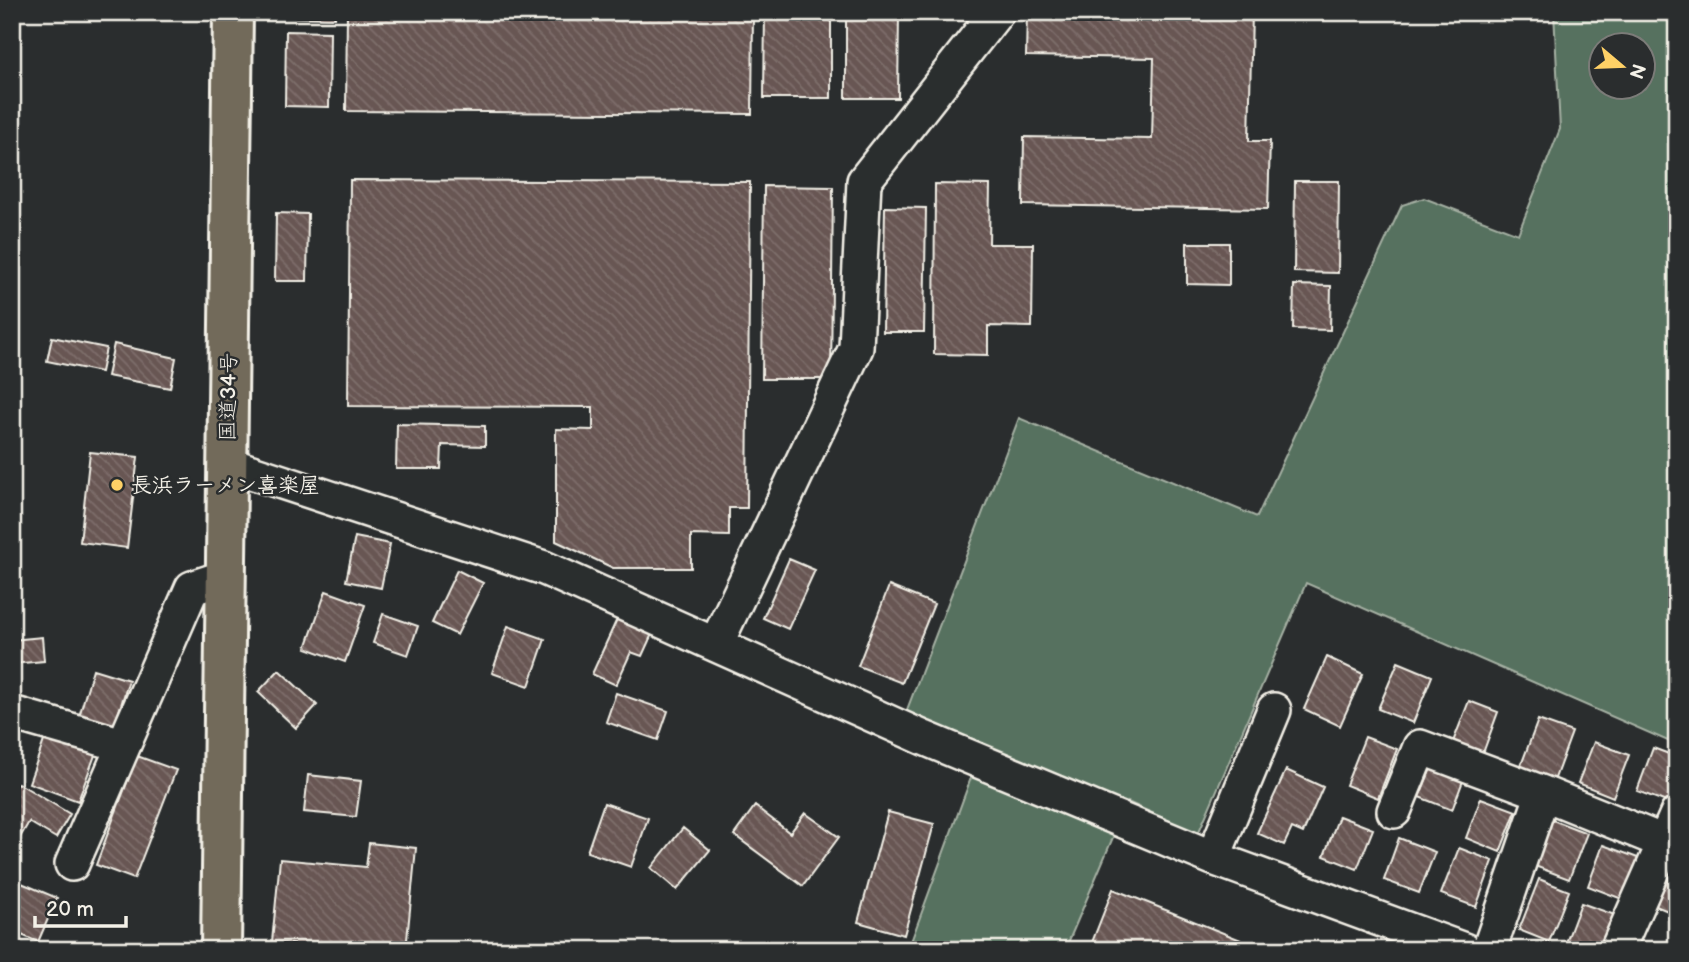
<svg xmlns="http://www.w3.org/2000/svg" width="1689" height="962" viewBox="0 0 1689 962" font-family="'Balsamiq Sans','Klee One',sans-serif">
<defs>
<pattern id="building-back-hatch" width="6" height="6" patternUnits="userSpaceOnUse" patternTransform="scale(1.75)"><rect width="6" height="6" fill="#685653"/><path d="M-1 5l2 2M0 0l6 6M5-1l2 2" fill="none" stroke="#7e6f6c"/></pattern>
</defs>
<rect width="100%" height="100%" fill="#2a2d2e"/>
<filter id="ink" filterUnits="userSpaceOnUse"><feTurbulence type="fractalNoise" baseFrequency=".0143" numOctaves="2"/><feDisplacementMap in="SourceGraphic" scale="14" xChannelSelector="R" yChannelSelector="G"/><feConvolveMatrix kernelMatrix="1 2 1 2 8 2 1 2 1" color-interpolation-filters="sRGB"/></filter>
<g filter="url(#ink)">
<!-- green -->
<path fill="#57715f" stroke="#a6b1a4" stroke-width="2" fill-rule="evenodd" d="M 1554,12 L 1677,12 L 1677,745 L 1306,583 L 1198,834 L 1128,802 L 1065,950 L 908,950 L 983,745 L 905,715 L 1019,418 L 1257,517 L 1402,205 L 1424,198 L 1518,234 L 1560,129 ZM 1602,46 L 1644,46 L 1644,88 L 1602,88 Z"/>
<!-- building -->
<path fill="url(#building-back-hatch)" stroke="#f4f1e8" stroke-width="2" d="M 280,12 L 335,12 L 335,18 L 280,17 Z
M 347,12 L 753,12 L 752,114 L 346,111 Z
M 765,12 L 831,12 L 831,98 L 764,98 Z
M 846,12 L 899,12 L 898,98 L 846,98 Z
M 923,12 L 973,12 L 973,19 L 923,19 Z
M 1027,12 L 1252,12 L 1249,141 L 1270,141 L 1268,209 L 1023,205 L 1024,137 L 1152,139 L 1154,58 L 1026,56 Z
M 286,31 L 330,32 L 329,107 L 285,106 Z
M 350,180 L 750,182 L 747,508 L 729,508 L 729,536 L 691,535 L 691,568 L 613,568 L 556,541 L 556,429 L 593,430 L 593,407 L 348,406 Z
M 1295,181 L 1339,181 L 1338,273 L 1294,272 Z
M 935,184 L 990,185 L 989,244 L 1033,244 L 1032,327 L 988,326 L 988,355 L 934,354 Z
M 764,186 L 833,187 L 831,379 L 762,379 Z
M 885,207 L 926,208 L 924,332 L 883,332 Z
M 276,213 L 308,214 L 307,281 L 275,281 Z
M 1187,243 L 1229,243 L 1229,285 L 1187,284 Z
M 1294,285 L 1331,286 L 1330,330 L 1293,329 Z
M 52,337 L 106,348 L 101,372 L 47,361 Z
M 114,344 L 176,358 L 170,388 L 107,376 Z
M 397,424 L 485,426 L 485,446 L 442,445 L 441,469 L 396,469 Z
M 90,452 L 138,457 L 127,548 L 80,542 Z
M 355,537 L 390,544 L 381,588 L 346,581 Z
M 789,559 L 815,570 L 788,629 L 763,618 Z
M 457,570 L 483,583 L 457,635 L 432,623 Z
M 889,586 L 934,604 L 902,683 L 858,666 Z
M 326,591 L 365,605 L 345,662 L 306,648 Z
M 383,614 L 418,626 L 408,655 L 373,643 Z
M 617,619 L 652,634 L 642,656 L 631,652 L 616,685 L 592,674 Z
M 508,626 L 545,639 L 529,686 L 492,673 Z
M 42,637 L 44,661 L 12,664 L 12,640 Z
M 1327,657 L 1363,674 L 1340,726 L 1304,709 Z
M 1398,662 L 1432,676 L 1413,723 L 1378,709 Z
M 93,669 L 129,680 L 113,730 L 78,720 Z
M 279,670 L 317,705 L 296,728 L 258,692 Z
M 616,693 L 668,711 L 658,740 L 606,722 Z
M 1469,701 L 1498,712 L 1483,753 L 1453,742 Z
M 1538,720 L 1572,732 L 1554,781 L 1520,768 Z
M 1365,737 L 1397,749 L 1378,798 L 1346,785 Z
M 45,738 L 95,755 L 78,801 L 29,783 Z
M 1594,742 L 1629,755 L 1613,797 L 1578,783 Z
M 1653,748 L 1677,757 L 1677,783 L 1669,803 L 1637,791 Z
M 137,756 L 176,770 L 134,879 L 96,865 Z
M 1432,766 L 1464,778 L 1452,810 L 1419,797 Z
M 1286,770 L 1323,787 L 1303,833 L 1292,828 L 1284,845 L 1257,833 Z
M 308,775 L 361,781 L 356,817 L 304,812 Z
M 18,783 L 70,814 L 56,838 L 29,822 L 12,851 L 12,792 Z
M 1481,798 L 1516,811 L 1500,852 L 1466,838 Z
M 604,803 L 648,818 L 631,867 L 587,852 Z
M 755,806 L 790,833 L 805,813 L 839,837 L 803,886 L 734,835 Z
M 888,812 L 934,824 L 904,935 L 858,922 Z
M 1339,816 L 1373,829 L 1357,869 L 1324,856 Z
M 1550,819 L 1587,833 L 1569,879 L 1532,865 Z
M 683,828 L 710,850 L 677,890 L 651,868 Z
M 1399,838 L 1435,852 L 1419,893 L 1384,880 Z
M 1677,840 L 1677,915 L 1649,903 Z
M 369,843 L 416,848 L 406,950 L 354,950 L 272,942 L 280,859 L 366,867 Z
M 1603,845 L 1638,858 L 1622,899 L 1588,886 Z
M 1459,848 L 1493,861 L 1476,907 L 1441,894 Z
M 12,879 L 57,898 L 38,942 L 12,931 Z
M 1539,879 L 1569,891 L 1549,942 L 1519,930 Z
M 1113,889 L 1241,940 L 1237,950 L 1089,950 Z
M 1581,903 L 1615,915 L 1602,950 L 1564,948 Z"/>
<g fill="none" stroke-linecap="round" stroke-linejoin="round">
<!-- street casing -->
<g stroke="#f4f1e8" stroke-width="38">
<path id="street" d="M 227,464 L 544,568 L 924,738 L 1213,858 L 1464,950
M 716,644 L 856,348 L 864,181 L 997,12
M 12,713 L 123,745
M 1394,811 L 1420,747 L 1543,793 L 1664,842
M 1213,858 L 1274,710
M 72,864 L 192,588 L 225,577
M 1489,950 L 1543,793
M 1617,950 L 1677,814"/>
</g>
<!-- highway casing -->
<g stroke="#f4f1e8" stroke-width="44">
<path id="highway" d="M 221,950 L 233,12"/>
</g>
<!-- street -->
<use href="#street" stroke="#2a2d2e" stroke-width="33"/>
<!-- highway -->
<use href="#highway" stroke="#726b5a" stroke-width="38"/>
</g>
</g>
<!-- markers -->
<circle fill="#ffd166" stroke="#2a2d2e" stroke-width="2.5" cx="117" cy="485" r="7"/>
<g text-anchor="middle" stroke-width="5" stroke-linejoin="round" paint-order="stroke">
<!-- street labels -->
<g font-size="21" fill="#f4f1e8" stroke="#2a2d2e">
<text transform="translate(228 397) rotate(-89)" y="7">国道34号</text>
</g>
<!-- poi labels -->
<g font-size="21" font-weight="bold" fill="#f4f1e8" stroke="#2a2d2e" text-anchor="start">
<text x="131" y="492">長浜ラーメン喜楽屋</text>
</g>
</g>
<!-- margin -->
<rect width="1689" height="962" fill="none" stroke="#2a2d2e" stroke-width="42"/>
<rect x="21" y="21" width="1647" height="920" fill="none" stroke="#f4f1e8" stroke-width="2.5" filter="url(#ink)"/>
<!-- north arrow -->
<g transform="translate(1622 66) rotate(109)"><circle r="33" fill="#2a2d2e" stroke="#7b7b78" stroke-width="2"/>
<path d="M0-5L12 26L0 18L-12 26Z" fill="#ffd166"/>
<text y="-10" font-size="19" font-weight="bold" text-anchor="middle" fill="#f4f1e8">N</text>
</g>
<!-- scale -->
<path d="M35 916v10h91v-10" fill="none" stroke="#f4f1e8" stroke-width="3.5"/>
<text x="46" y="916" font-size="21" fill="#f4f1e8" stroke="#2a2d2e" stroke-width="5" paint-order="stroke">20 m</text>
</svg>
